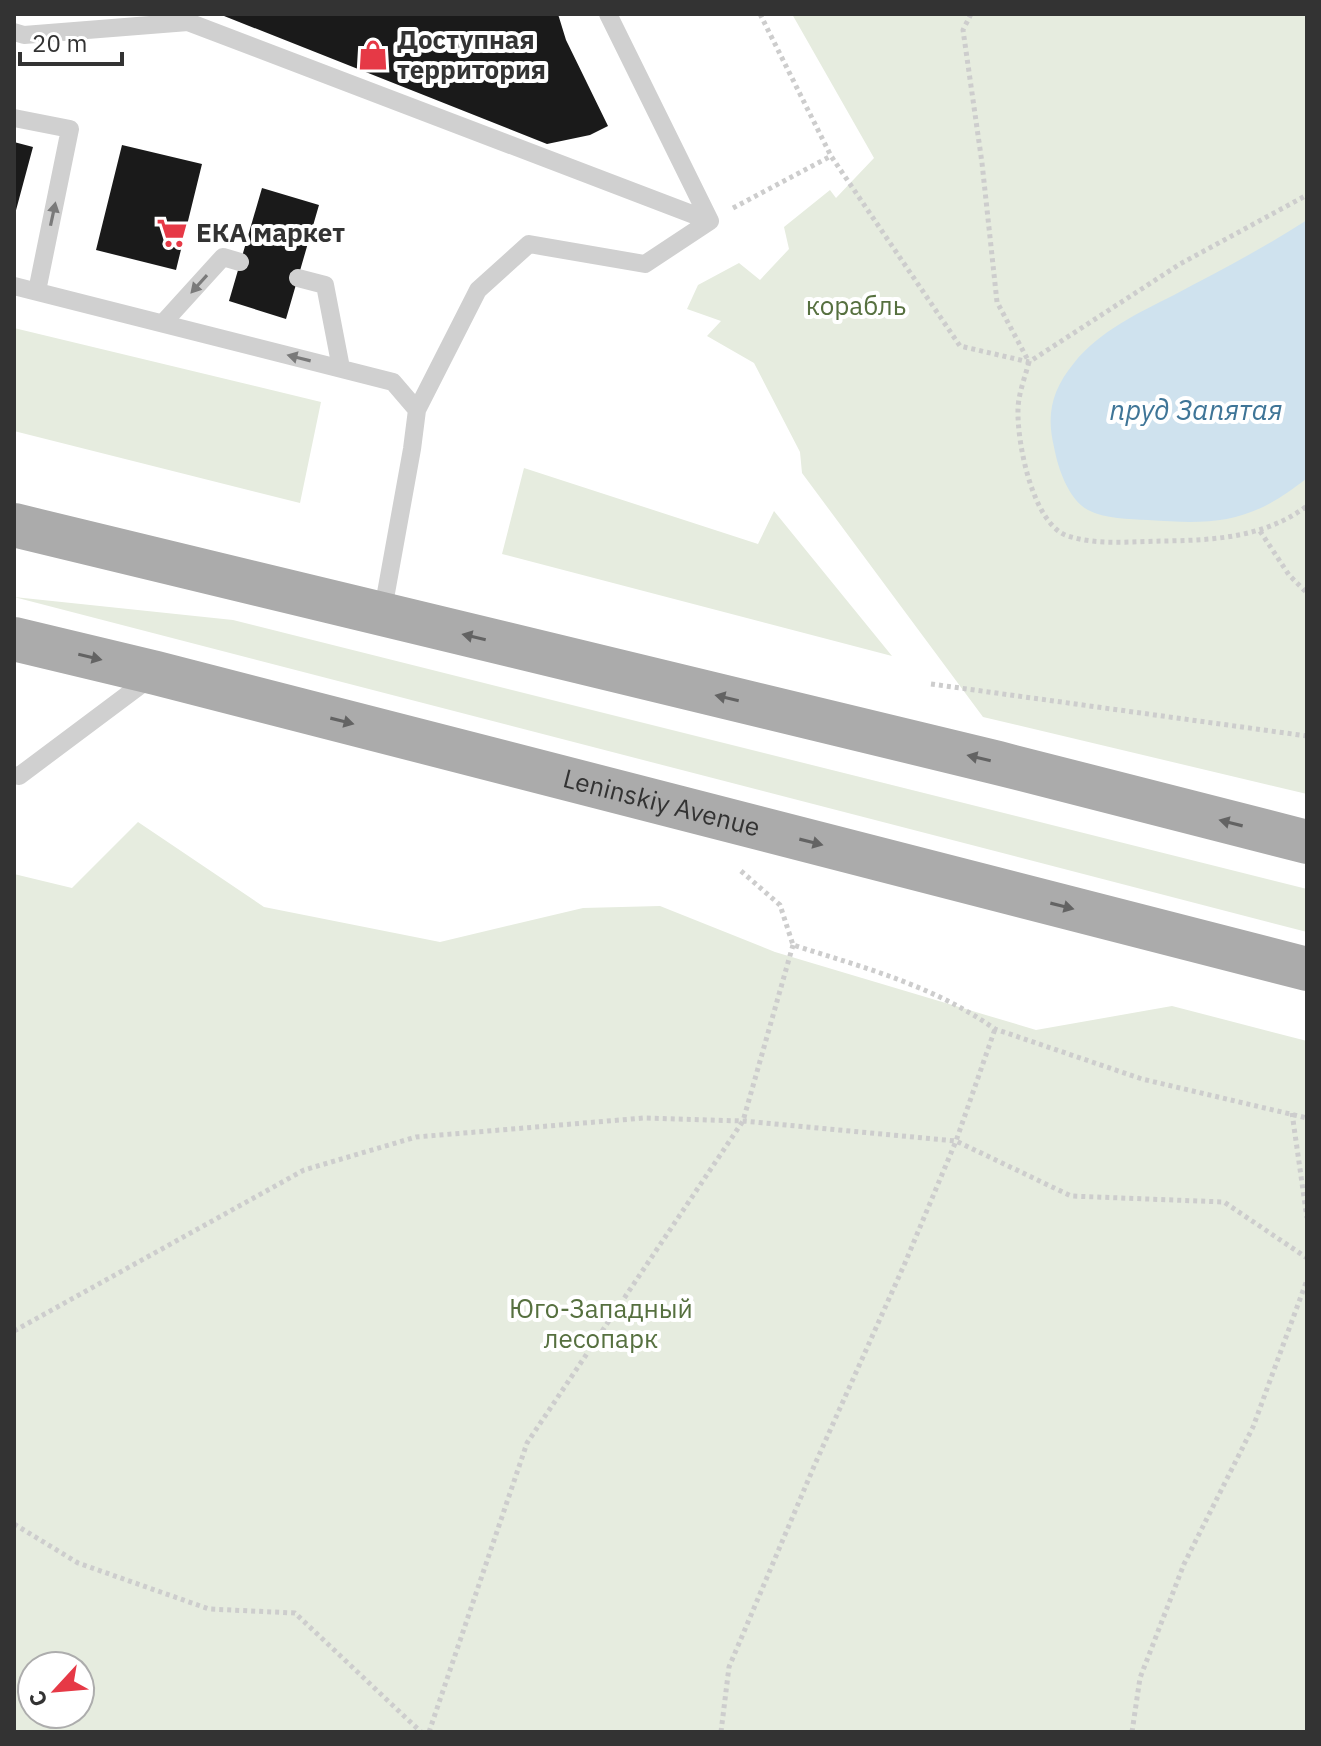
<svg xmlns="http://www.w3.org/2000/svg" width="1321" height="1746" viewBox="0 0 1321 1746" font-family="'IBM Plex Sans',sans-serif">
<rect width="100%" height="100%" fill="#fff"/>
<!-- green -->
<path fill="#e6ecdf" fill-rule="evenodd" d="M 792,14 L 1307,14 L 1307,794 L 983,717 L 802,473 L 800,452 L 754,363 L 707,336 L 721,321 L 687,309 L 698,285 L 739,263 L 760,280 L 789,249 L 784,227 L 830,190 L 836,198 L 874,158 Z
M 14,328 L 321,402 L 300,503 L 14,431 Z
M 524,468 L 758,544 L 774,511 L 892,656 L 502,554 Z
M 14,597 L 233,620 L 1307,889 L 1307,932 Z
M 138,822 L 264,907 L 440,942 L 583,908 L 660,906 L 775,952 L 1036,1030 L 1172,1006 L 1307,1041 L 1307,1732 L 14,1732 L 14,874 L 72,888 ZM 32,1666 L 80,1666 L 80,1714 L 32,1714 Z"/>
<!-- water -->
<path fill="#cfe2ee" d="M 1307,220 L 1307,478 C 1251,523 1217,525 1148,520 C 1129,519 1105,519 1088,510 C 1068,499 1058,468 1054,447 C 1046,414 1052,390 1074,363 C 1098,332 1140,312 1174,295 C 1219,271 1264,248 1307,220 Z"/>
<!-- building -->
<path fill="#1a1a1a" d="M 219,14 L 558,14 L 566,40 L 608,126 L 590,135 L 547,144 Z
M 14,142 L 33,147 L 15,214 L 14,214 Z
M 122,145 L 202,164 L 176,270 L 96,250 Z
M 262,188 L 319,205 L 286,319 L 229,301 Z"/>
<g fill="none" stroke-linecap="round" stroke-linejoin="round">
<!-- path -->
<path stroke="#cdcdcd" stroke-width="5" stroke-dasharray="4 4" stroke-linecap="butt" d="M 760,14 L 831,156 L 960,346 L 1029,362 L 1180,264 L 1307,195
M 971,14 L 963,30 L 982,163 L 997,302 L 1029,362 C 1025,377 1018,395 1018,410 C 1017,443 1033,525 1068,536 C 1099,546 1135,541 1166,541 C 1217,540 1265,537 1307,506
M 733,208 L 831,156
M 1260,531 L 1289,575 L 1307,593
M 931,684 L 1307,736
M 741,871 L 780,905 L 793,945 C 865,968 932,985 995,1029 L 1142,1079 L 1307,1118
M 1292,1113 L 1307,1218
M 14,1331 L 304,1170 L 416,1137 L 644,1118 L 743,1121 L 956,1141 L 1071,1196 L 1224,1202 L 1307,1258
M 14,1524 L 78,1563 L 209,1609 L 295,1613 L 421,1732
M 429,1732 L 527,1443 L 743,1121 L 793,945
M 721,1732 L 729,1667 L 815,1464 L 905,1263 L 956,1141 L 995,1029
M 1132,1732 L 1140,1678 L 1184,1564 L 1253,1427 L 1307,1280"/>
<!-- lane -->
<path stroke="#d0d0d0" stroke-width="18" d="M 14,32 L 24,35 L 188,22 L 710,221 L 608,14
M 14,118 L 70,129 L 37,291
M 298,278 L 325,285 L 341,368
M 14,286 L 393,382 L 417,410
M 163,323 L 223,257 L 240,262
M 382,615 L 412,449 L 417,410 L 478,290 L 529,244 L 645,264 L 710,221
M 14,775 L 19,776 L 154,675"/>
<!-- primary -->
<g stroke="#ababab" stroke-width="44">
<path d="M 14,525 L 998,763 L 1307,842"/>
<path id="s1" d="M 14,639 L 156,673 L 1307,969"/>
</g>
</g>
<!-- one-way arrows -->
<defs><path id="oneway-solid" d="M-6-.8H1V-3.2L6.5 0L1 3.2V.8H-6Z" transform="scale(2)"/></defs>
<g fill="#7a7a7a">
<use href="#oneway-solid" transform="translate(53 214) rotate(-78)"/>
<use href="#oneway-solid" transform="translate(199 284) rotate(132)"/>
<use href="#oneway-solid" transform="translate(299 358) rotate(-166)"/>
</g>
<g fill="#636363">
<use href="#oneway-solid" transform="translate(474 637) rotate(-167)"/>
<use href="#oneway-solid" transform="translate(90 657) rotate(13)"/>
<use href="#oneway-solid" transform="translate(727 698) rotate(-167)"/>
<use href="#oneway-solid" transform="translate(342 721) rotate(14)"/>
<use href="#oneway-solid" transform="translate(979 758) rotate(-167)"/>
<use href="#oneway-solid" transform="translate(1231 823) rotate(-166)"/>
<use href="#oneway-solid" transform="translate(811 842) rotate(14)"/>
<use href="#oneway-solid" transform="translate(1062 906) rotate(14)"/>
</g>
<!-- icons -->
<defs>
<g id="shop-bare" transform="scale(2.4)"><path d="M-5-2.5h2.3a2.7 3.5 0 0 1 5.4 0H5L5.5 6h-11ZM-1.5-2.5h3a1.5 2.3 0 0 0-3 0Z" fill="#e63946" stroke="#fff" stroke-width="2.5" paint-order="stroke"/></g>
<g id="supermarket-bare" transform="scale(2.4)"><path d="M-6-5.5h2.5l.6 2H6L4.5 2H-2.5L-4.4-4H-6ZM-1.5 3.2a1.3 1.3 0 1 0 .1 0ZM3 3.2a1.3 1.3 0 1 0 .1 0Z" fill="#e63946" stroke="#fff" stroke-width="2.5" paint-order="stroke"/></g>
</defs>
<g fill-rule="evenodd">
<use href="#shop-bare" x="373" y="55"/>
<use href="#supermarket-bare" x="172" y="233"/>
</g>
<g text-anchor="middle" stroke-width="8" stroke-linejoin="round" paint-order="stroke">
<!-- poi labels -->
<g font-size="26" font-weight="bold" fill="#333" stroke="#fff" text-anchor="start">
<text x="397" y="49">Доступная<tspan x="397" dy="30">территория</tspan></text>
<text x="196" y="242">ЕКА маркет</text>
</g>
<!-- park labels -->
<g font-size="26" fill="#56703f" stroke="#fff">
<text x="856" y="315">корабль</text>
<text x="601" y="1318">Юго-Западный<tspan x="601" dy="30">лесопарк</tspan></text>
</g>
<!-- street labels -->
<g font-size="26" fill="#333" stroke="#fff">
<text dy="9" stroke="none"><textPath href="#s1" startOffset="668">Leninskiy Avenue</textPath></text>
</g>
<!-- water labels -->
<g font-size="28" font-style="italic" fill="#3f7597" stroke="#fff">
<text x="1196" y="420">пруд Запятая</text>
</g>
</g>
<!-- border -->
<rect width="1321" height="1746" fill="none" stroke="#333333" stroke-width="32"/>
<!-- north arrow -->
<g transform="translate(56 1690) rotate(244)"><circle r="38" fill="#ffffff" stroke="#adadad" stroke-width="2"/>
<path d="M0-6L14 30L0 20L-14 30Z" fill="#e63946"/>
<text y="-12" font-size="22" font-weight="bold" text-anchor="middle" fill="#333333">С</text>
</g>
<!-- scale -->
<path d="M20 52v12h102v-12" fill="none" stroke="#333333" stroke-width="4"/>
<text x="32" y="52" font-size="24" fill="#333333" stroke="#ffffff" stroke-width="6" paint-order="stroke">20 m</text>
</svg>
